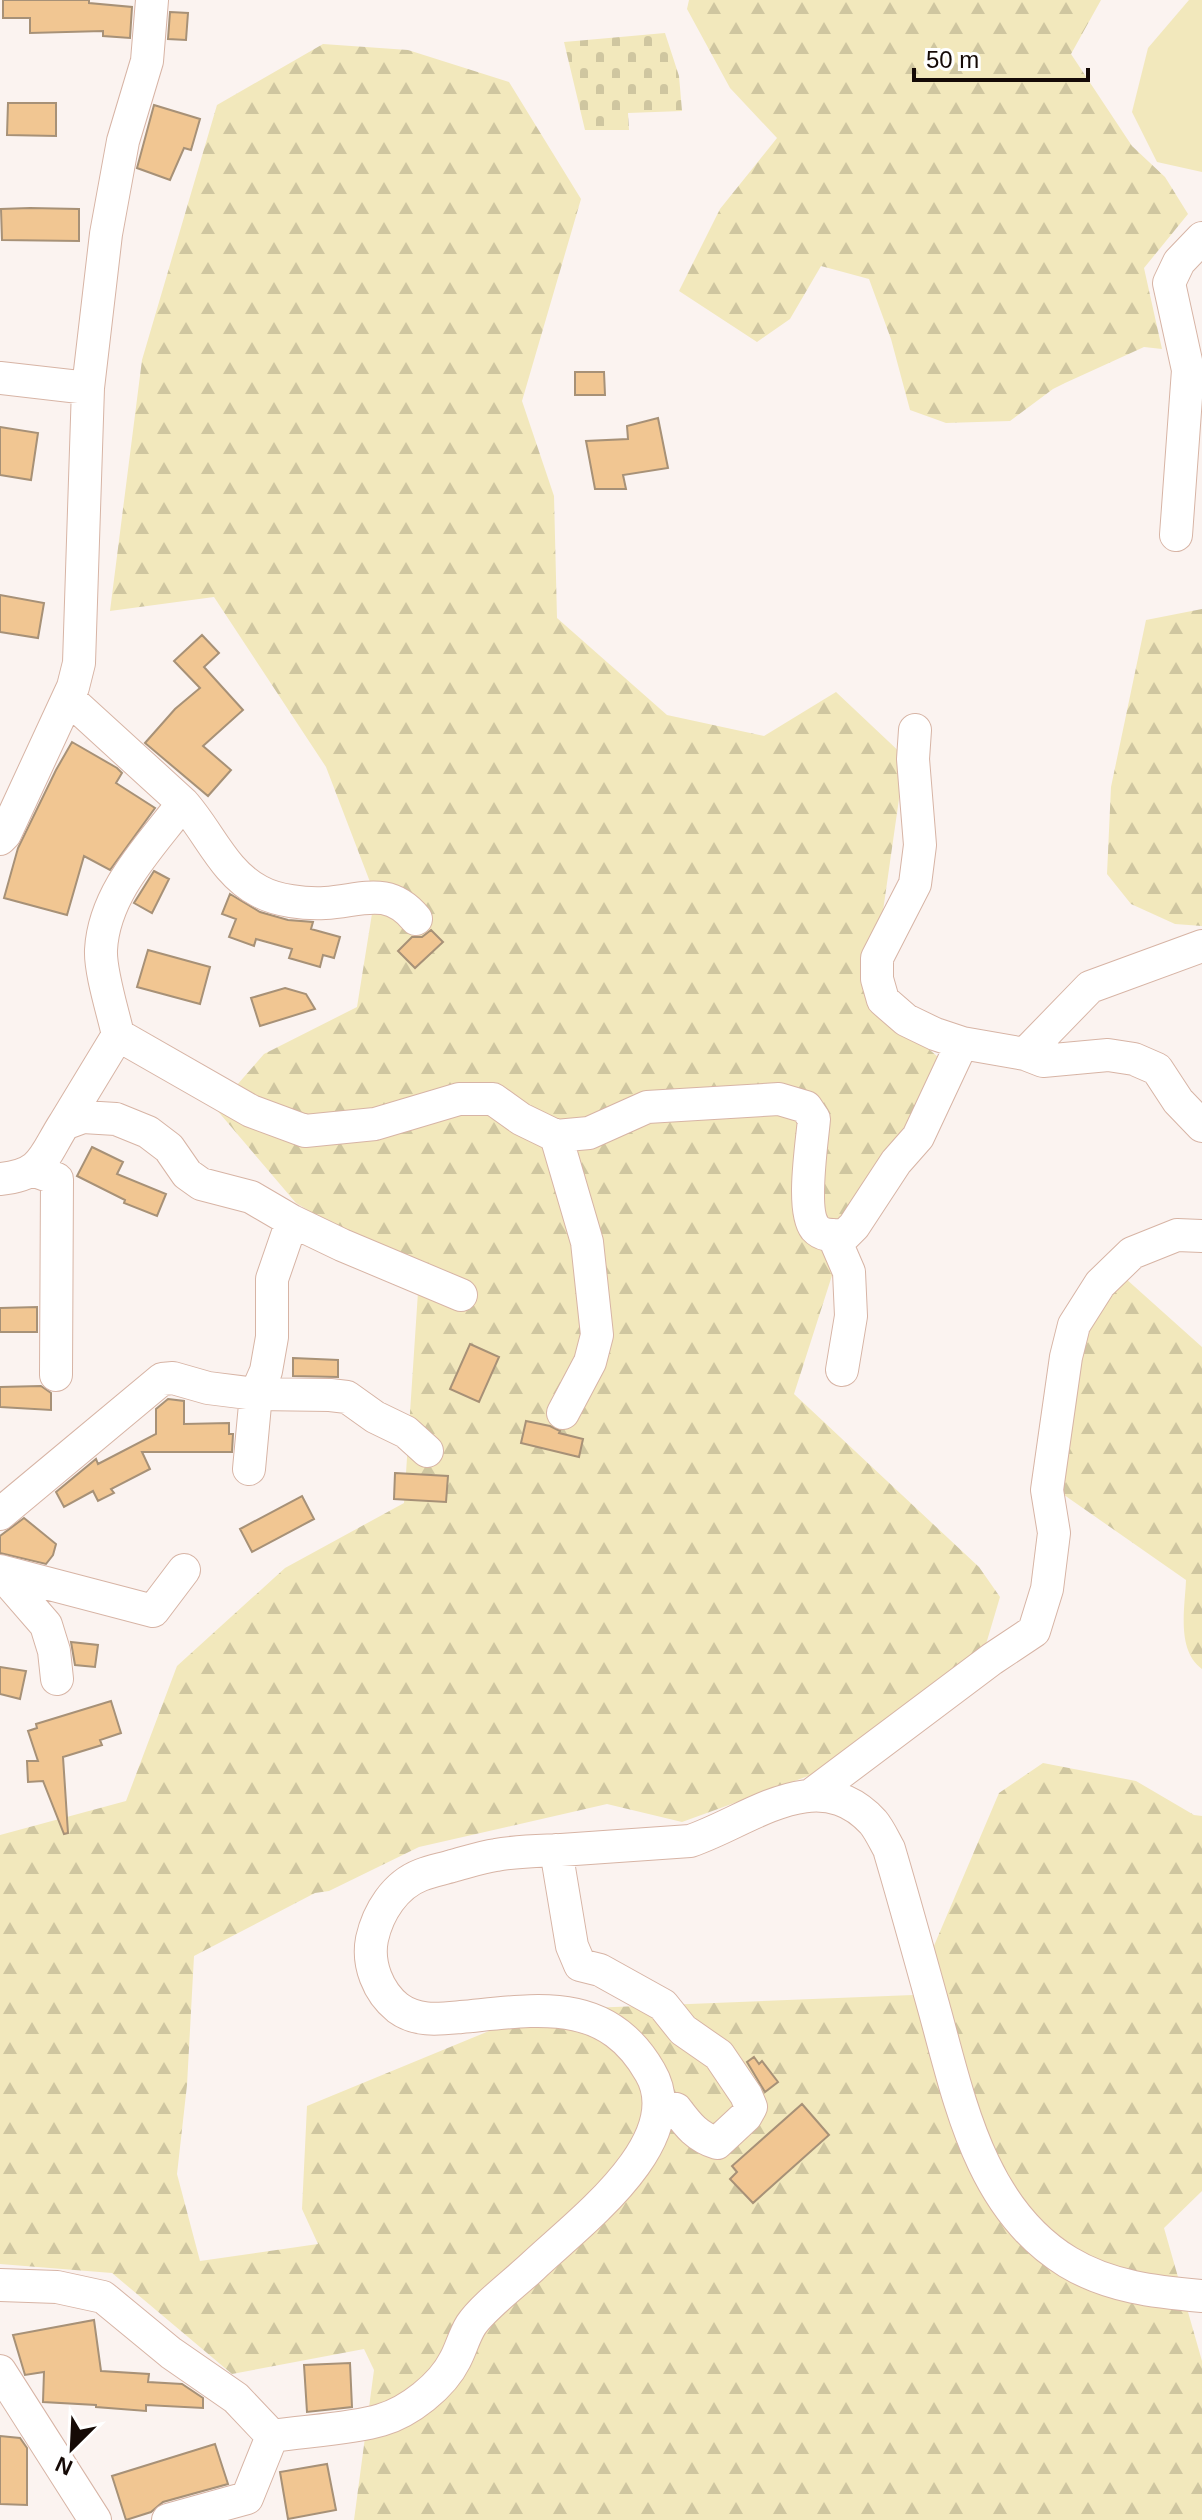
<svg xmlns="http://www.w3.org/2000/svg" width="1202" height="2520" viewBox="0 0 1202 2520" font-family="Arial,sans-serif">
<defs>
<pattern id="forest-firs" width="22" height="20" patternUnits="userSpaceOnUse" patternTransform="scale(2)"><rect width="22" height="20" fill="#f2e8bc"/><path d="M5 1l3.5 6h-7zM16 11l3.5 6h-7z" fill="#cfc6a0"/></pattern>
<pattern id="cemetery-stones" width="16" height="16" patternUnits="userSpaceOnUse" patternTransform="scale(2)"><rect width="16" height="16" fill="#f2e8bc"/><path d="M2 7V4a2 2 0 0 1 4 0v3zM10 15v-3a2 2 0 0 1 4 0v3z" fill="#cfc6a0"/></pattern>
</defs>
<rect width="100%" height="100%" fill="#fbf3f0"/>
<!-- green -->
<path fill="#f2e8bc" d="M 1189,0 L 1202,0 L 1202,172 L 1157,162 L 1132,112 L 1148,48 Z"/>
<!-- forest -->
<path fill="url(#forest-firs)" d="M 689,0 L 1101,0 L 1071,54 L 1132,146 L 1165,177 L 1188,214 L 1144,268 L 1162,349 L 1144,347 L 1065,383 L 1053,389 L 1010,421 L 946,423 L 910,410 L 891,339 L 869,279 L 821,266 L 790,319 L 757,342 L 679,291 L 720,209 L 777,138 L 730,88 L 687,9 Z
M 323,44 L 408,50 L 509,82 L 581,199 L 522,401 L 554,496 L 557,618 L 667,715 L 764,736 L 836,692 L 905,757 L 882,918 L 865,994 L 953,1070 L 845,1235 L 794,1394 L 979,1567 L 1000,1597 L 981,1661 L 844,1763 L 682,1822 L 607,1804 L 419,1847 L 329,1891 L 315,1893 L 194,1956 L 187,2085 L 177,2174 L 200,2261 L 318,2244 L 302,2209 L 307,2106 L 540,2010 L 913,1995 L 999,1793 L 1043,1763 L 1136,1781 L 1194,1815 L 1202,1816 L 1202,2191 L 1164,2228 L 1202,2361 L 1202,2520 L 354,2520 L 374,2370 L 364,2349 L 232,2374 L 112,2273 L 0,2264 L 0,1835 L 126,1801 L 177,1666 L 285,1568 L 404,1503 L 419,1277 L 296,1203 L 216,1109 L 264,1054 L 357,1007 L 375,895 L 326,767 L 214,597 L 110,611 L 142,360 L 217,105 Z
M 1202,609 L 1202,926 L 1175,924 L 1131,904 L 1107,874 L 1111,787 L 1146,620 Z
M 1125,1278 L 1202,1347 L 1202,1669 C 1176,1650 1185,1608 1186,1580 L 1057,1490 L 1071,1371 L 1098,1293 Z"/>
<!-- cemetery -->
<path fill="url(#cemetery-stones)" d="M 665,33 L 679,76 L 682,111 L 628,113 L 629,130 L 585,130 L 564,42 Z"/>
<!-- building -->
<path fill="#f1c692" stroke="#a79177" stroke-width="2" d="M 3,0 L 89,0 L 89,3 L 132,7 L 130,38 L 103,36 L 103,31 L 30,33 L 30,18 L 3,18 Z
M 170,12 L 188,13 L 186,40 L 168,39 Z
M 8,103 L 56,103 L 56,136 L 7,135 Z
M 154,105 L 200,119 L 191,150 L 184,148 L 170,180 L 137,168 Z
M 30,208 L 79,209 L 79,241 L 2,240 L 1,209 Z
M 575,372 L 604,372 L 605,395 L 575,395 Z
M 658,418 L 668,468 L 623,475 L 626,489 L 595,489 L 586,441 L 628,439 L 627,426 Z
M 0,427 L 38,433 L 31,480 L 0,475 Z
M 0,595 L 44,603 L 38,638 L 0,632 Z
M 202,635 L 219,653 L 204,667 L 243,710 L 203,746 L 231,770 L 208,796 L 145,743 L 175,709 L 200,688 L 174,661 Z
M 72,742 L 117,768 L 122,773 L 116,783 L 155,808 L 110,870 L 84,856 L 67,915 L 4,898 L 18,848 L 56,770 Z
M 154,871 L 169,879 L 152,913 L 134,903 Z
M 230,894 L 260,912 L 288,920 L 313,922 L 311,929 L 340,937 L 334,958 L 323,955 L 320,967 L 289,958 L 292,949 L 256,939 L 254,946 L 229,937 L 236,919 L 222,914 Z
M 431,930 L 443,942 L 415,968 L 398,951 L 412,937 L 422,937 Z
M 148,950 L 210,967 L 200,1004 L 137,987 Z
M 285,988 L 306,994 L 315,1009 L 260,1026 L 251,998 Z
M 92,1147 L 123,1162 L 117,1174 L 166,1194 L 157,1216 L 124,1203 L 125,1200 L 77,1176 Z
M 37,1307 L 37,1332 L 0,1332 L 0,1308 Z
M 470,1344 L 499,1357 L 479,1402 L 450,1389 Z
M 293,1358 L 338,1360 L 338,1377 L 293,1376 Z
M 41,1386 L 51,1393 L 51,1410 L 0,1407 L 0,1387 Z
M 168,1399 L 184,1401 L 184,1424 L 229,1423 L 229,1434 L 233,1434 L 232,1452 L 142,1452 L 150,1469 L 111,1489 L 114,1493 L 98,1501 L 93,1491 L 64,1507 L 56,1492 L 96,1459 L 98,1464 L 156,1434 L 156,1409 Z
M 526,1421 L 550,1426 L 560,1431 L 559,1433 L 583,1439 L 579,1457 L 521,1443 Z
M 395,1473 L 448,1476 L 446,1502 L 394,1499 Z
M 302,1496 L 314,1519 L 252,1552 L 240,1529 Z
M 24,1518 L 56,1544 L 53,1555 L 46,1564 L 0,1553 L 0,1536 Z
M 71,1642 L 98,1645 L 95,1667 L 75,1665 Z
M 0,1667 L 26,1671 L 20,1699 L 0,1694 Z
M 111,1701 L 121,1733 L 100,1740 L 102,1745 L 63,1757 L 68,1833 L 64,1834 L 43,1781 L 28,1782 L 27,1761 L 38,1761 L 28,1731 L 37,1728 L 36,1724 Z
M 754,2057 L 759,2064 L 762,2061 L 778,2082 L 765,2092 L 747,2062 Z
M 802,2104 L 829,2135 L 753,2203 L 730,2179 L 737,2172 L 732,2166 Z
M 94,2320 L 101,2371 L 149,2374 L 148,2382 L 182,2384 L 203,2398 L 203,2408 L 146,2405 L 146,2411 L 96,2407 L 96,2405 L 43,2402 L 44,2372 L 25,2375 L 13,2335 Z
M 350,2363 L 352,2407 L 307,2412 L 304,2365 Z
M 0,2436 L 20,2438 L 27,2448 L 27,2505 L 0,2504 Z
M 215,2444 L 228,2484 L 163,2502 L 151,2512 L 126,2520 L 112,2476 Z
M 327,2464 L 336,2510 L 288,2519 L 280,2472 Z"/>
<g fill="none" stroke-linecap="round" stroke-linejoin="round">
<!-- minor casing -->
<g stroke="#d7b4a5" stroke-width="34">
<path id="minor" d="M 0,378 L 88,388
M 1176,535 L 1188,370 L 1169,283 L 1179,262 L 1202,238
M 68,698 L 183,803 C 209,832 224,873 259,891 C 277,901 305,904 325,903 C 361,901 388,885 416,919
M 915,730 L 913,759 L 920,845 L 915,884 L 877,958 L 877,979 L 883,1000 L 906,1020 L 935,1034 L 962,1043 L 1025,1054 L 1043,1061 L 1108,1055 L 1134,1059 L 1157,1069 L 1178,1101 L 1202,1126
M 0,839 L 5,834 L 73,687 L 79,663 L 88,388 L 106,234 L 123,141 L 147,61 L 152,0
M 118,1035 L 251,1111 L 305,1131 L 375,1124 L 459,1099 L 493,1099 L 521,1119 L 556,1136 L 589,1133 L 647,1107 L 779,1099 L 806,1107 L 814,1119 C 812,1143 801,1210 815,1228 C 823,1237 834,1235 845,1235 L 854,1226 L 896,1162 L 918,1137 L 962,1043
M 1025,1054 L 1090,987 L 1202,946
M 64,1124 L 118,1035 C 113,1012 100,972 101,950 C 104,892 150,847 183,803
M 556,1136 L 587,1242 L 597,1335 L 590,1362 L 563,1413
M 35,1171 L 57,1179 L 56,1375
M 0,1179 C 43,1175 43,1157 64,1124 L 83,1117 L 116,1119 L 148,1132 L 169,1148 L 187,1174 L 201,1184 L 251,1197 L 292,1221 L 342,1245 L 461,1295
M 833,1235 L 849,1272 L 851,1316 L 842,1370
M 249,1469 L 256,1394 L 266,1371 L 272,1337 L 272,1279 L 292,1221
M 0,1514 L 162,1379 L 173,1378 L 208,1388 L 256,1394 L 330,1395 L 347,1397 L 375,1417 L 406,1432 L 427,1451
M 0,1571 L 153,1611 L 184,1570
M 0,1572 L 46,1625 L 54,1651 L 57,1679
M 811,1795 L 992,1659 L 1034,1631 L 1047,1589 L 1054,1533 L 1047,1490 L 1066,1357 L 1074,1325 L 1100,1284 L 1132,1253 L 1177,1235 L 1202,1236
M 556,1850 L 572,1946 L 580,1965 L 600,1970 L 663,2005 L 683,2030 L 719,2055 L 746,2095 L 751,2107 L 746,2116 L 717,2143 C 697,2137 688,2125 676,2109 L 660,2105
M 0,2285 L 57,2287 L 103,2297 L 171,2353 L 236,2398 L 272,2436 C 305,2431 351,2429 381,2420 C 409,2412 442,2386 455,2360 C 461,2349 464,2336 471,2325 C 483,2307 515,2283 532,2267 C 576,2225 691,2141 650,2072 C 606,1995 536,2010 461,2017 C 439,2019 417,2022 398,2008 C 378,1992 367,1964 372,1939 C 378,1912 395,1885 421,1875 C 431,1871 442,1869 452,1866 C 467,1862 482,1857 496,1855 C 517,1851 540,1851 561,1850 C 604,1847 647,1844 690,1841 C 748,1822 817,1761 873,1822 C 879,1829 884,1840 889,1849 C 905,1903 920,1958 935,2012 C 960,2103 981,2209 1068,2262 C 1109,2287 1156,2292 1202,2296
M 0,2371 L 95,2520
M 168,2520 L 247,2498 L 272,2436"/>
</g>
<!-- minor -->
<use href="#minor" stroke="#fff" stroke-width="32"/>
</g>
<!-- north arrow -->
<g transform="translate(72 2448) rotate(204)" stroke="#ffffff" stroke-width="6" paint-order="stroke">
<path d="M0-6L14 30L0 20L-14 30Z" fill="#150a06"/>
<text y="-12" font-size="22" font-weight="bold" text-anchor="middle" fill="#150a06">N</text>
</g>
<!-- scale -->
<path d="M914 68v12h174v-12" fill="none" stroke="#150a06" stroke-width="4"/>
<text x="926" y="68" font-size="24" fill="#150a06" stroke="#ffffff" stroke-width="6" paint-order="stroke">50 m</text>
</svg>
